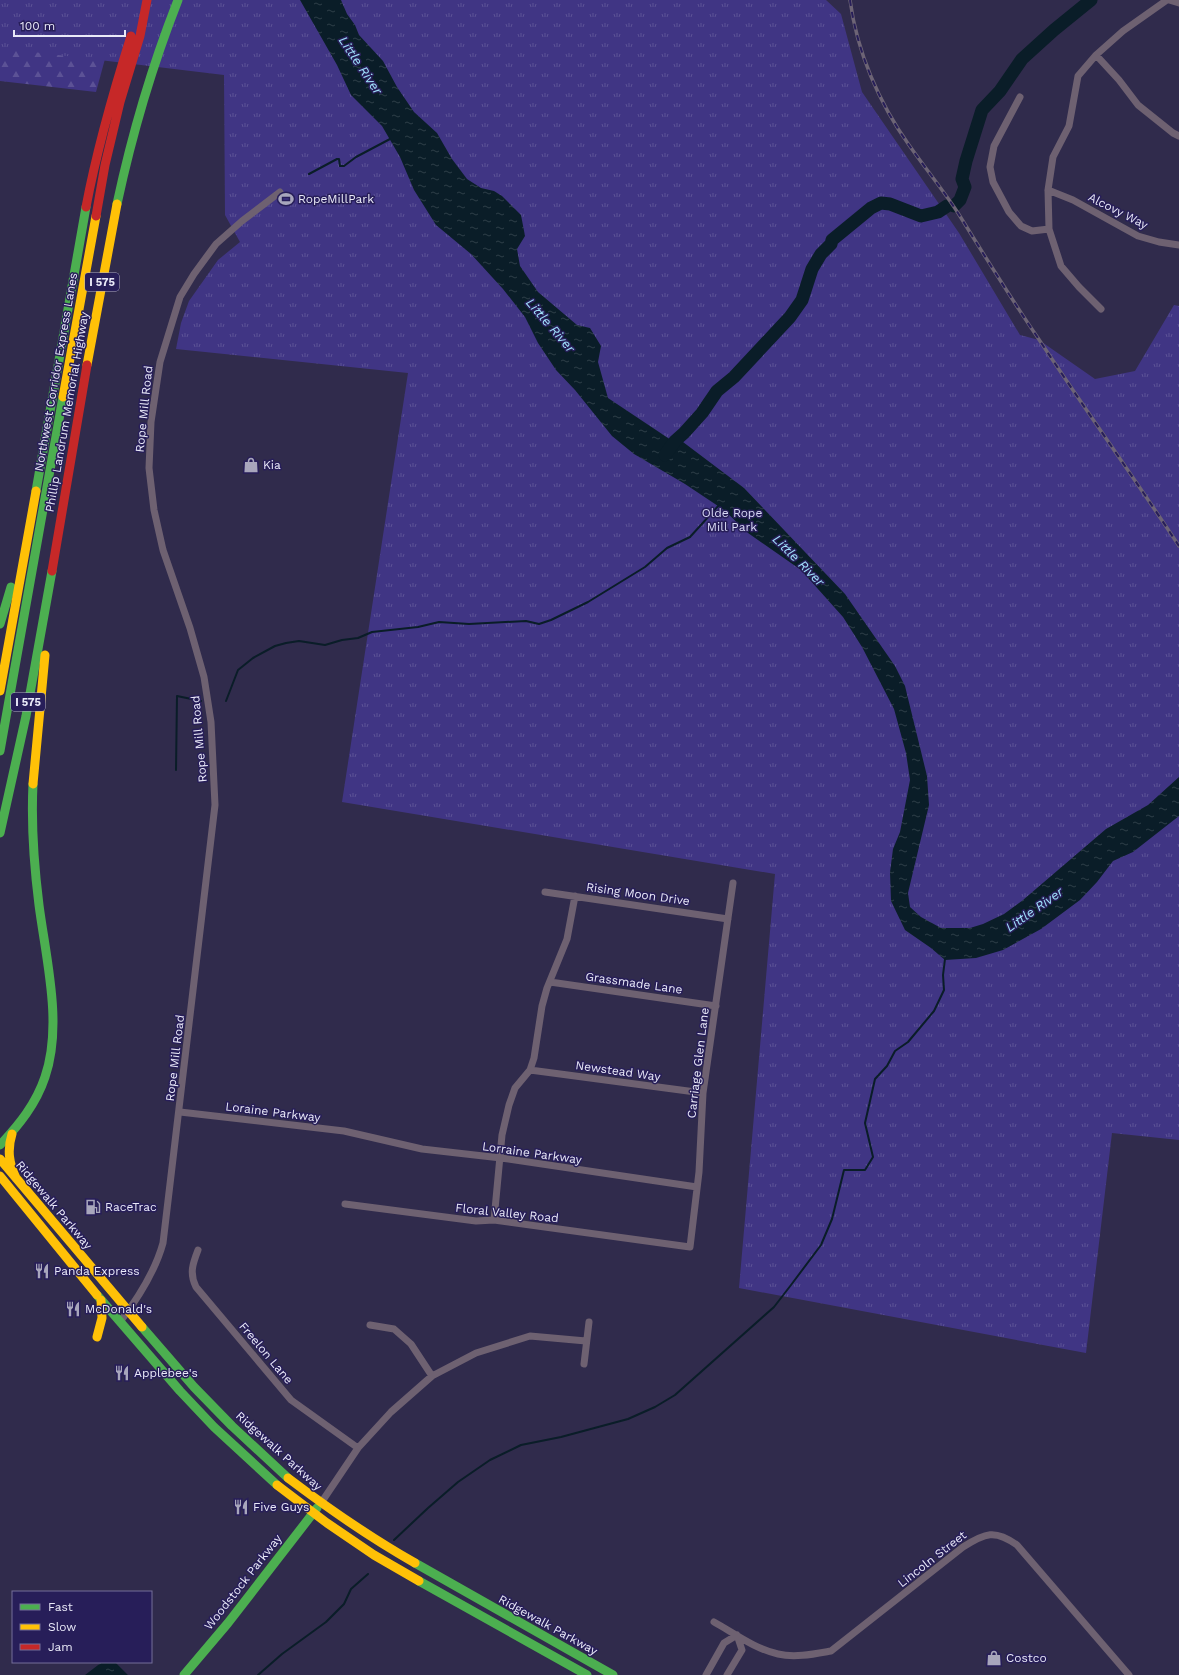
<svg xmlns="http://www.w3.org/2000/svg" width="1179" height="1675" viewBox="0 0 1179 1675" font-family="'Work Sans',sans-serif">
<defs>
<pattern id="forest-firs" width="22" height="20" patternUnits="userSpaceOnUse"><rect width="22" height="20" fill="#403584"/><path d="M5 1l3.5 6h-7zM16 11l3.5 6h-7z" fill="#5c5296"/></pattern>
<pattern id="park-tufts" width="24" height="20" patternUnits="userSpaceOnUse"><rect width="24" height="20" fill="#403584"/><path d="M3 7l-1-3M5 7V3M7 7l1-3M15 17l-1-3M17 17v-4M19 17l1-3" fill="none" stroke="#5c5296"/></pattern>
<pattern id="water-ripples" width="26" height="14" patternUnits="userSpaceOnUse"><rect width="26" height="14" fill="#0a1d28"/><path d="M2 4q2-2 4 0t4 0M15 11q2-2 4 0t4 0" fill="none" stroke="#2e3e48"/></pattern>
</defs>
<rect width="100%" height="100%" fill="#302b4c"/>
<!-- forest -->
<path fill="url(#forest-firs)" d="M 0,0 L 121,0 L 96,92 L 0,81 Z"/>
<!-- park -->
<path fill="url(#park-tufts)" d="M 0,0 L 826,0 L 841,14 L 862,92 L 959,233 L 1020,335 L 1039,340 L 1095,379 L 1135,371 L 1174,305 L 1179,306 L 1179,1140 L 1112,1133 L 1086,1353 L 739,1288 L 775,874 L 342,802 L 408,373 L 176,349 L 181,323 L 189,301 L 218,260 L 240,242 L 225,215 L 224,75 L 0,48 Z"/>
<!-- water -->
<path fill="url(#water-ripples)" d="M 300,0 L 341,0 L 347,14 L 355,25 L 359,35 L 383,61 L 397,87 L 414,112 L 437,133 L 452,159 L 467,179 L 481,188 L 494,191 L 502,196 L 521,215 L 525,236 L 517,249 L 520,266 L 538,292 L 577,325 L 590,328 L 601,346 L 598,362 L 608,398 L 671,440 L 683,442 L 744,488 L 845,594 L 895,666 L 905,686 L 927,776 L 929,805 L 908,893 L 910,907 L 921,917 L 941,928 L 970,928 L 983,924 L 1004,914 L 1023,900 L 1106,829 L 1148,805 L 1179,777 L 1179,816 L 1133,852 L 1113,861 L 1097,882 L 1080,900 L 1041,929 L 1003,950 L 976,958 L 945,960 L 931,948 L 905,930 L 891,901 L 890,872 L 893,849 L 900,832 L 910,780 L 906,753 L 894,709 L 862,647 L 843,617 L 801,570 L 748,533 L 724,510 L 685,484 L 634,454 L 612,436 L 575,390 L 556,370 L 538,343 L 525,317 L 503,289 L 471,254 L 436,225 L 414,190 L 400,157 L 382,126 L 351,95 L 337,65 Z
M 102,1662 L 115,1662 L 128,1675 L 85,1675 Z"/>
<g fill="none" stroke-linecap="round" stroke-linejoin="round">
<!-- stream -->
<path stroke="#0a1d28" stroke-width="2" d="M 309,174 L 337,159 L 339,159 L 340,166 L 344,166 L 356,157 L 390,139
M 226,701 L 238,670 L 253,658 L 275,646 L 286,643 L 299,641 L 325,645 L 342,640 L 358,638 L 372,632 L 418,627 L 439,622 L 469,624 L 526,621 L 539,624 L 551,620 L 588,602 L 645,567 L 667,548 L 690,537 L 720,504
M 176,770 L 177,696 L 201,701
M 394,1540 L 428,1508 L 458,1482 L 490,1460 L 521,1445 L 561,1437 L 628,1419 L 655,1407 L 675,1395 L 774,1307 L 791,1285 L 821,1245 L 832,1219 L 844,1170 L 865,1170 L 873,1157 L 865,1123 L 875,1079 L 887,1066 L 895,1051 L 908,1042 L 934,1011 L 944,990 L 943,975 L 945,959
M 258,1675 L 282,1654 L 326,1622 L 344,1604 L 351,1589 L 368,1574"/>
<!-- river -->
<path stroke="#0a1d28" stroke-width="13" d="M 954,206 L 960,200 L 965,187 L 962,179 L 966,161 L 982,110 L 1000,91 L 1022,59 L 1054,30 L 1091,0
M 665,455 L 675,441 L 684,433 L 702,413 L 717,391 L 734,377 L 790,317 L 802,300 L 812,269 L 821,254 L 831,244 L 832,240 L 871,208 L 881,203 L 890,204 L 921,216 L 938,212 L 947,206"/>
<!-- street -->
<path stroke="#6e6171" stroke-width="7" d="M 1169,0 L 1179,3
M 1096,55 L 1119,80 L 1138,105 L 1173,133 L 1179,136
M 1020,97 L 994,146 L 990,167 L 993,182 L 1009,212 L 1021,226 L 1032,231 L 1049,229
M 1048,190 L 1073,200 L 1138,236 L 1159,242 L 1179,245
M 1101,309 L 1079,287 L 1061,266 L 1049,229 L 1048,190 L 1053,157 L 1069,126 L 1078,76 L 1096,55 L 1123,31 L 1167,0
M 545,892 L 728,919
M 550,982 L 716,1006
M 530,1070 L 703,1093
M 180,1112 L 344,1131 L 422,1149 L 501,1158 L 697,1187
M 345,1204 L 476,1221 L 494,1220 L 690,1247 L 699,1172 L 703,1093 L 733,883
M 494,1220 L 502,1135 L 509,1105 L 515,1088 L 530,1070 L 534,1058 L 542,1006 L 547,988 L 567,939 L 575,896
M 198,1250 C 193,1263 189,1273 196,1287 L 291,1400 L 358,1448
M 120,1322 C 139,1297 155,1272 163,1243 L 215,805 L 211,722 L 204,677 L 190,628 L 163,550 L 154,510 L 149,468 L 151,422 L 160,362 L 180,297 L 194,274 L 216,244 L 242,221 L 280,192
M 370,1325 L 394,1329 L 411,1344 L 432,1376
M 584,1364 L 589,1322
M 321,1503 L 358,1448 L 391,1412 L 432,1376 L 476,1353 L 530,1336 L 586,1341
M 714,1622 C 734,1633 755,1649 778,1654 C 795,1658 814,1654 831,1651 L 963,1547 C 985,1533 995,1529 1017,1545 L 1129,1675
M 706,1675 L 724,1643 L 737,1635 L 742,1650 L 727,1675"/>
<!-- fast -->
<path stroke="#4caf50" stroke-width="9" d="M 117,204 C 132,134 152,66 178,0
M 36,491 L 86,207
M 0,624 L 11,587
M 0,751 L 63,397
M 0,833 L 26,716 L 52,571
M 0,1145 C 19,1125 36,1104 45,1077 C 63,1025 46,959 39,905 C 34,865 31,824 33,784
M 0,1178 L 2,1179
M 97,1295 L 180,1391 L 214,1427 L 277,1485
M 142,1327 L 194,1387 L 232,1426 L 288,1478
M 415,1563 L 613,1675
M 419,1581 L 587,1675
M 184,1675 L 228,1623 L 317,1508"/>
<!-- slow -->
<path stroke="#ffc107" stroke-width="9" d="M 87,365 L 117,204
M 63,397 L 96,216
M 0,691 L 36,491
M 33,784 L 45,655
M 12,1134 C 7,1150 9,1163 16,1178
M 0,1159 L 142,1327
M 0,1176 L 97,1295
M 97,1337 L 102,1318 L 101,1300
M 288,1478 C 329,1509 371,1538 415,1563
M 277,1485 L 327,1523 L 374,1555 L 419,1581"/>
<!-- jam -->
<path stroke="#c62828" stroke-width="9" d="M 86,207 C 97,149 113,93 131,36
M 96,216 L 105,165 L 120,102 L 140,36 L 147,0
M 52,571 L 87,365"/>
<!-- rail casing -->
<g stroke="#6d6475" stroke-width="3.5">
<path id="rail" d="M 850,0 C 857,52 879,103 909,145 C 925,168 943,190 958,213 C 984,255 1010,297 1038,338 C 1084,408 1133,476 1179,546"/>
</g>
<!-- rail -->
<use href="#rail" stroke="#271e59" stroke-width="2" stroke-dasharray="6" stroke-linecap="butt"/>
</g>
<!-- icons -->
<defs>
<g id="stadium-bare" transform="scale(1.2)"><path d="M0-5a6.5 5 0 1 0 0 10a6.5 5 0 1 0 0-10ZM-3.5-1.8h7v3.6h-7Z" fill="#a8a6bc" stroke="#271e59" stroke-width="2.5" paint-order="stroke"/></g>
<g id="shop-bare" transform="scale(1.2)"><path d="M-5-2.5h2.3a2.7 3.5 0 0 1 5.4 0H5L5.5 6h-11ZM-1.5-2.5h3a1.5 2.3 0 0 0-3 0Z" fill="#a8a6bc" stroke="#271e59" stroke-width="2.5" paint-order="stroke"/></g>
<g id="fuel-bare" transform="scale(1.2)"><path d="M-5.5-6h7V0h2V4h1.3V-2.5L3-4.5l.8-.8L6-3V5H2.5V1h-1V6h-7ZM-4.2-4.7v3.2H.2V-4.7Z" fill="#a8a6bc" stroke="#271e59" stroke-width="2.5" paint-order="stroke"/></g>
<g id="restaurant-bare" transform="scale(1.2)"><path d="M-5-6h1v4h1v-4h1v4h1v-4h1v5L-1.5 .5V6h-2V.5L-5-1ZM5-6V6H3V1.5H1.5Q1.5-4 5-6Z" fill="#a8a6bc" stroke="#271e59" stroke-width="2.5" paint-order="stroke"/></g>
</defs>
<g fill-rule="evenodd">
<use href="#stadium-bare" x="286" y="199"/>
<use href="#shop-bare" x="251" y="465"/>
<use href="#fuel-bare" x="93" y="1207"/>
<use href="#restaurant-bare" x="42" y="1271"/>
<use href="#restaurant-bare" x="73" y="1309"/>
<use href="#restaurant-bare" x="122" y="1373"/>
<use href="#restaurant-bare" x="241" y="1507"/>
<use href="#shop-bare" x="994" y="1658"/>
</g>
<g text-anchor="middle" stroke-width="3" stroke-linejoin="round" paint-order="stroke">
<!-- shield labels -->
<g fill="#271e59" stroke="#afacc8" stroke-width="1">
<rect x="85" y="273" width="34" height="18" rx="3"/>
<rect x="11" y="693" width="34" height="18" rx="3"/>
</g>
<g font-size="11" font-weight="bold" fill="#e9e9f8">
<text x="102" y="286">I 575</text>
<text x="28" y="706">I 575</text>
</g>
<!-- poi labels -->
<g font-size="12" fill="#e9e9f8" stroke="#271e59" text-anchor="start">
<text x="298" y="203">RopeMillPark</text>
<text x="263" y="469">Kia</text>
<text x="105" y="1211">RaceTrac</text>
<text x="54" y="1275">Panda Express</text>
<text x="85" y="1313">McDonald's</text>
<text x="134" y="1377">Applebee's</text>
<text x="253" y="1511">Five Guys</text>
<text x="1006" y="1662">Costco</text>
</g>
<!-- street labels -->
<g font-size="12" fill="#e9e9f8" stroke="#271e59">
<text transform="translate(1118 211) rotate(27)" y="4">Alcovy Way</text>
<text transform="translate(56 372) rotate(-80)" y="4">Northwest Corridor Express Lanes</text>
<text transform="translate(144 409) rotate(-84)" y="4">Rope Mill Road</text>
<text transform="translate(67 412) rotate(-80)" y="4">Phillip Landrum Memorial Highway</text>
<text transform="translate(199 739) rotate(-95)" y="4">Rope Mill Road</text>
<text transform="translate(638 894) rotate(8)" y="4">Rising Moon Drive</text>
<text transform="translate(634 983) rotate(8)" y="4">Grassmade Lane</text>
<text transform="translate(175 1058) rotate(-83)" y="4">Rope Mill Road</text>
<text transform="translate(698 1063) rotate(-83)" y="4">Carriage Glen Lane</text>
<text transform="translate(618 1071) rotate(8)" y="4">Newstead Way</text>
<text transform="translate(273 1112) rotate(7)" y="4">Loraine Parkway</text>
<text transform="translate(532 1153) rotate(8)" y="4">Lorraine Parkway</text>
<text transform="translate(54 1205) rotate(50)" y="4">Ridgewalk Parkway</text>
<text transform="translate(507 1213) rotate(6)" y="4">Floral Valley Road</text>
<text transform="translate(266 1353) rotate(50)" y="4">Freelon Lane</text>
<text transform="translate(279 1451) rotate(42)" y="4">Ridgewalk Parkway</text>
<text transform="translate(932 1559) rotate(-38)" y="4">Lincoln Street</text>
<text transform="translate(243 1582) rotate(-52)" y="4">Woodstock Parkway</text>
<text transform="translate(548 1625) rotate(29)" y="4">Ridgewalk Parkway</text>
</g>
<!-- park labels -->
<g font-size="12" fill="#d9daf6" stroke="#271e59">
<text x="732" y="517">Olde Rope<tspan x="732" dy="14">Mill Park</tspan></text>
</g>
<!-- water labels -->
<g font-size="13" font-style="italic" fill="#9fe1fb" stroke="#271e59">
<text transform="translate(361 65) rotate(56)" y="5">Little River</text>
<text transform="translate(551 325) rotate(49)" y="5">Little River</text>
<text transform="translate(799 560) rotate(45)" y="5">Little River</text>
<text transform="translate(1034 909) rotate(-35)" y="5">Little River</text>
</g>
</g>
<!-- legend -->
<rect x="12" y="1591" width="140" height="72" fill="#271e59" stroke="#756f99"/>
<rect x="20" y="1604" width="20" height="6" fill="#4caf50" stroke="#756f99"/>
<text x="48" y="1611" font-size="12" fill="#e9e9f8">Fast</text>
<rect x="20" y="1624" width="20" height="6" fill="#ffc107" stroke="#756f99"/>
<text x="48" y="1631" font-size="12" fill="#e9e9f8">Slow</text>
<rect x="20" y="1644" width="20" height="6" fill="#c62828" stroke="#756f99"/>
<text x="48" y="1651" font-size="12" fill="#e9e9f8">Jam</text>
<!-- scale -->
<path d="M14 30v6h111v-6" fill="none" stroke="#e9e9f8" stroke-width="2"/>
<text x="20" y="30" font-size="12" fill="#e9e9f8" stroke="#271e59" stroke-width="3" paint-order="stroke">100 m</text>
</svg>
